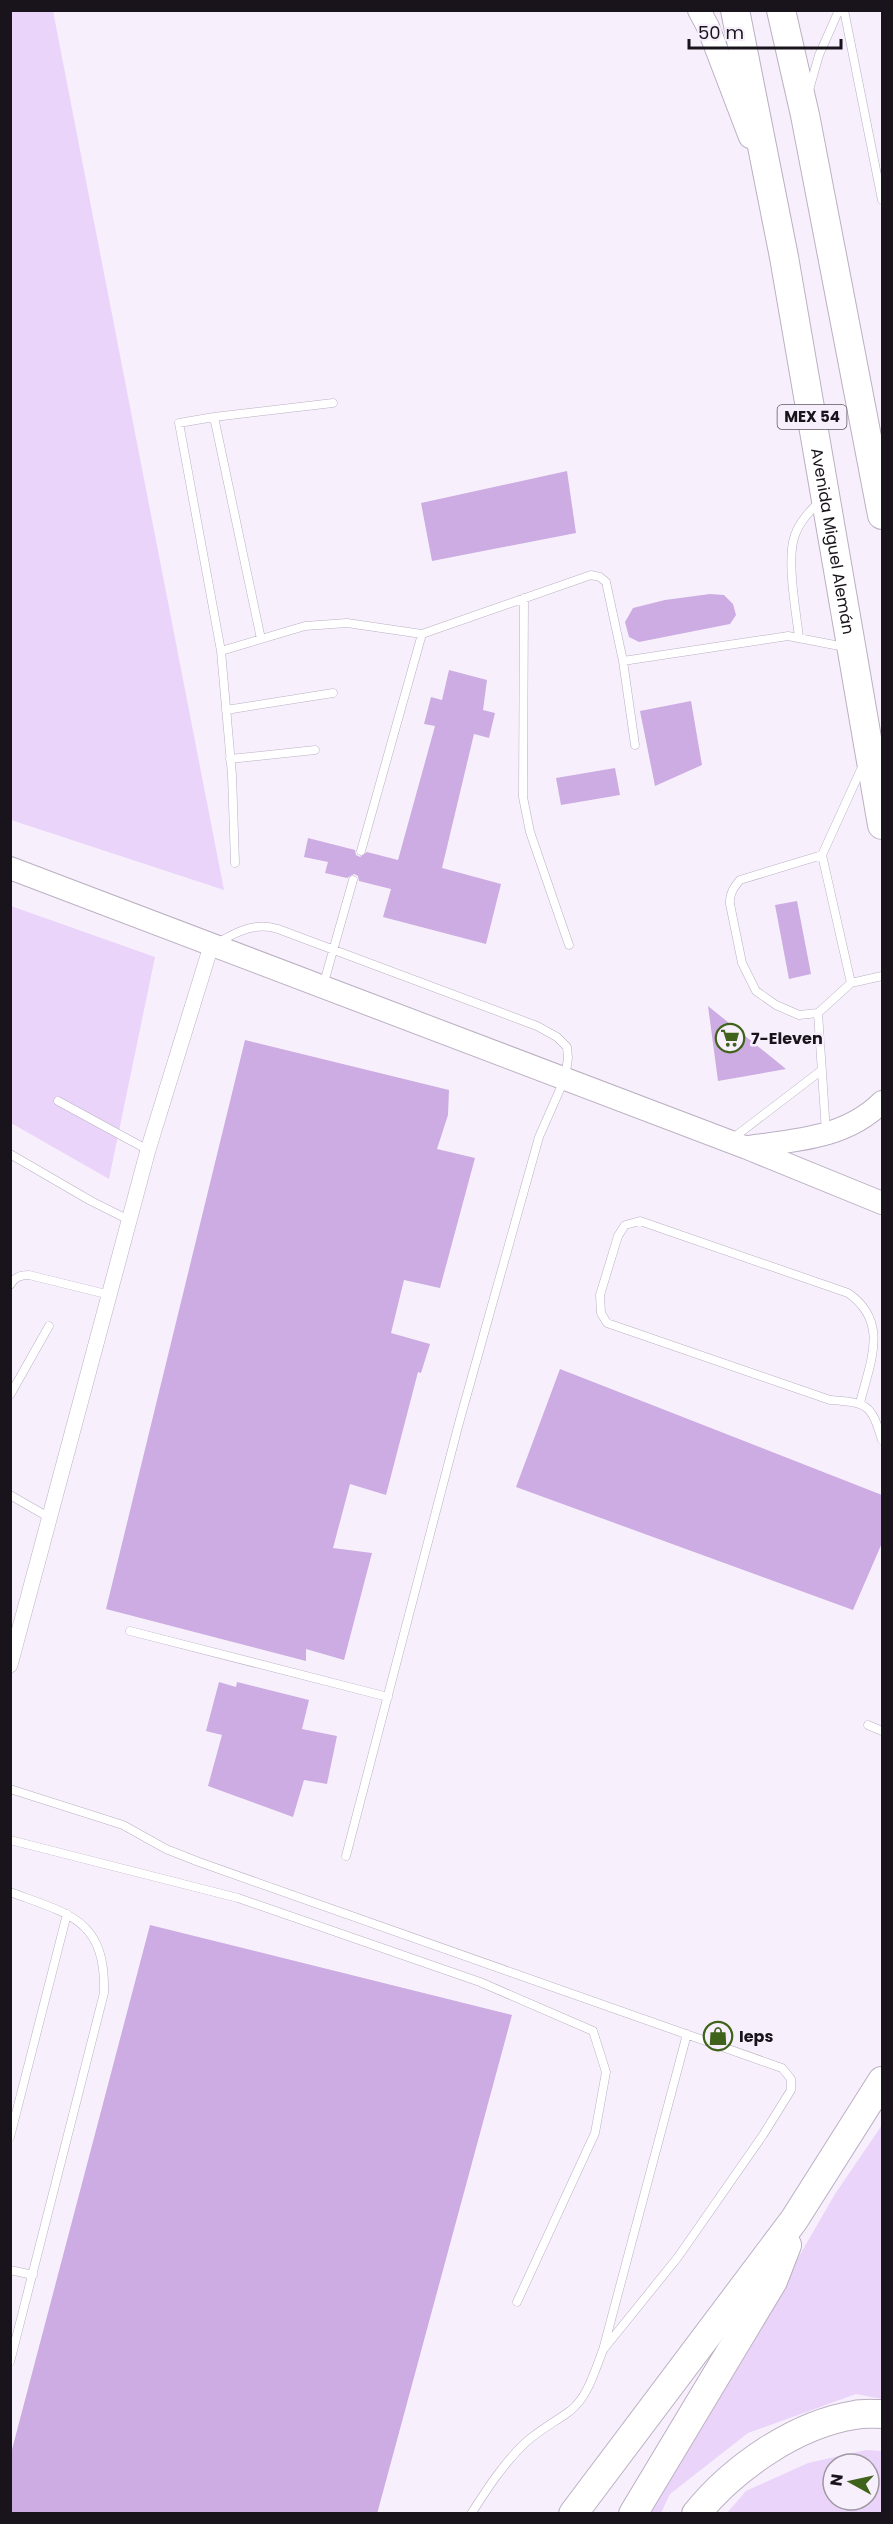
<svg xmlns="http://www.w3.org/2000/svg" width="893" height="2524" viewBox="0 0 893 2524" font-family="Poppins,sans-serif">
<rect width="100%" height="100%" fill="#f7f0fc"/>
<!-- green -->
<path fill="#ead4f9" fill-rule="evenodd" d="M 11,10 L 53,11 L 224,890 L 11,820 Z
M 11,906 L 155,957 L 109,1179 L 11,1123 Z
M 882,2125 L 882,2399 L 856,2394 L 748,2433 L 670,2494 L 661,2513 L 650,2514 L 835,2194 Z
M 866,2450 L 882,2451 L 882,2513 L 727,2513 L 746,2491 L 808,2463 ZM 833,2464 L 869,2464 L 869,2500 L 833,2500 Z"/>
<!-- building -->
<path fill="#ccace2" d="M 567,471 L 576,533 L 432,561 L 421,503 Z
M 710,594 L 724,595 L 733,604 L 736,615 L 730,624 L 639,642 L 629,637 L 625,622 L 633,608 L 665,600 Z
M 449,670 L 487,680 L 483,710 L 495,713 L 489,738 L 474,734 L 442,868 L 501,884 L 486,944 L 383,917 L 391,889 L 359,881 L 358,876 L 354,874 L 347,878 L 325,873 L 328,862 L 304,857 L 308,838 L 355,850 L 356,855 L 360,857 L 367,852 L 398,860 L 435,726 L 424,724 L 431,697 L 442,700 Z
M 691,701 L 702,765 L 655,786 L 640,711 Z
M 615,768 L 620,795 L 561,805 L 556,778 Z
M 797,901 L 811,974 L 789,979 L 775,905 Z
M 708,1006 L 786,1069 L 718,1081 Z
M 245,1040 L 449,1090 L 448,1115 L 437,1149 L 475,1158 L 440,1288 L 404,1280 L 391,1333 L 430,1344 L 421,1373 L 418,1372 L 386,1495 L 350,1484 L 333,1548 L 372,1553 L 344,1660 L 306,1649 L 306,1661 L 106,1609 Z
M 560,1369 L 882,1495 L 882,1543 L 853,1610 L 516,1487 Z
M 219,1682 L 236,1687 L 237,1682 L 309,1700 L 302,1729 L 337,1736 L 327,1784 L 304,1780 L 293,1817 L 208,1786 L 222,1735 L 206,1731 Z
M 150,1925 L 512,2015 L 377,2514 L 10,2514 L 10,2457 Z"/>
<g fill="none" stroke-linecap="round" stroke-linejoin="round">
<!-- lane casing -->
<g stroke="#bbafc3" stroke-width="9">
<path id="lane" d="M 844,10 L 882,200
M 809,90 L 819,55 L 839,10
M 214,417 L 261,639
M 524,598 L 523,797 L 530,832 L 569,945
M 799,637 C 796,612 786,557 795,535 C 800,521 810,511 820,501
M 221,651 L 179,423 L 214,417 L 333,403
M 623,661 L 635,745
M 226,710 L 333,693
M 230,759 L 315,750
M 361,851 L 422,634 L 591,575 L 600,577 L 606,582 L 623,661 L 788,636 L 845,647
M 822,855 L 740,880 C 734,887 729,894 730,904 L 742,963 L 756,991 L 776,1005 L 799,1015 L 818,1013 L 851,983 L 882,976
M 235,863 L 232,775 L 221,651 L 305,626 L 347,623 L 422,634
M 219,942 C 238,931 256,922 278,929 L 537,1026 L 557,1037 L 567,1047 L 568,1058 L 565,1078 L 539,1137 L 459,1423 L 346,1856
M 851,983 L 822,855 L 863,765
M 323,986 L 353,880
M 818,1013 L 826,1132
M 58,1101 L 148,1150
M 733,1138 L 822,1070
M 10,1154 L 91,1201 L 129,1220
M 10,1285 C 15,1277 20,1275 29,1275 L 110,1295
M 10,1395 L 49,1326
M 860,1403 C 870,1362 890,1322 848,1293 L 640,1221 L 625,1225 L 618,1236 L 600,1295 L 601,1313 L 607,1323 L 830,1400 C 867,1403 871,1403 882,1440
M 10,1495 L 50,1518
M 130,1631 L 388,1697
M 868,1725 L 882,1731
M 10,1789 L 123,1825 L 166,1849 L 199,1862 L 782,2068 L 791,2079 L 791,2090 L 763,2135 L 678,2257 L 603,2350
M 10,1840 L 238,1898 L 480,1982 L 593,2031 L 606,2072 L 595,2133 L 517,2302
M 10,1892 C 69,1914 106,1919 104,1993 L 10,2362
M 10,2137 L 67,1914
M 10,2270 L 33,2275
M 471,2514 C 487,2489 503,2464 525,2443 C 539,2430 555,2422 570,2411 C 588,2397 595,2370 603,2350 L 687,2034"/>
</g>
<!-- street casing -->
<g stroke="#bbafc3" stroke-width="16">
<path id="street" d="M 10,1665 L 148,1150 L 211,946"/>
</g>
<!-- secondary casing -->
<g stroke="#bbafc3" stroke-width="24">
<path id="secondary" d="M 699,10 L 708,27 L 750,137
M 10,868 L 747,1148 L 882,1203
M 748,1147 C 797,1140 846,1138 882,1102"/>
</g>
<!-- highway casing -->
<g stroke="#bbafc3" stroke-width="30">
<g id="highway">
<path id="s1" d="M 735,10 L 784,257 L 882,825"/>
<path d="M 781,10 L 805,115 L 882,515"/>
<path d="M 573,2514 L 794,2220 L 882,2081"/>
<path d="M 633,2514 L 773,2281 L 787,2245"/>
<path d="M 696,2514 C 733,2468 796,2424 855,2415 C 864,2413 873,2414 882,2414"/>
</g>
</g>
<!-- lane -->
<use href="#lane" stroke="#fff" stroke-width="8"/>
<!-- street -->
<use href="#street" stroke="#fff" stroke-width="15"/>
<!-- secondary -->
<use href="#secondary" stroke="#fff" stroke-width="22"/>
<!-- highway -->
<use href="#highway" stroke="#fff" stroke-width="28"/>
</g>
<!-- icons -->
<defs>
<g id="supermarket-ring" transform="scale(1.5)"><circle r="9.5" fill="#f7f0fc" stroke="#40631b" stroke-width="1.5"/><path d="M-6-5.5h2.5l.6 2H6L4.5 2H-2.5L-4.4-4H-6ZM-1.5 3.2a1.3 1.3 0 1 0 .1 0ZM3 3.2a1.3 1.3 0 1 0 .1 0Z" fill="#40631b"/></g>
<g id="shop-ring" transform="scale(1.5)"><circle r="9.5" fill="#f7f0fc" stroke="#40631b" stroke-width="1.5"/><path d="M-5-2.5h2.3a2.7 3.5 0 0 1 5.4 0H5L5.5 6h-11ZM-1.5-2.5h3a1.5 2.3 0 0 0-3 0Z" fill="#40631b"/></g>
</defs>
<g fill-rule="evenodd">
<use href="#supermarket-ring" x="730" y="1038"/>
<use href="#shop-ring" x="718" y="2036"/>
</g>
<g text-anchor="middle" stroke-width="5" stroke-linejoin="round" paint-order="stroke">
<!-- shield labels -->
<rect fill="#f7f0fc" stroke="#5c565e" stroke-width="1.5" x="777.5" y="405" width="69" height="24" rx="4.5"/>
<g font-size="15" font-weight="bold" fill="#19141b">
<text x="812" y="422">MEX 54</text>
</g>
<!-- street labels -->
<g font-size="16" fill="#19141b" stroke="#f7f0fc">
<text dy="6" stroke="none"><textPath href="#s1" startOffset="540">Avenida Miguel Alemán</textPath></text>
</g>
<!-- poi labels -->
<g font-size="16" font-weight="bold" fill="#19141b" stroke="#f7f0fc" text-anchor="start">
<text x="751" y="1044">7-Eleven</text>
<text x="739" y="2042">Ieps</text>
</g>
</g>
<!-- border -->
<rect width="893" height="2524" fill="none" stroke="#19141b" stroke-width="24"/>
<!-- north arrow -->
<g transform="translate(851 2482) rotate(278)"><circle r="28" fill="#f7f0fc" stroke="#9e98a2" stroke-width="1.5"/>
<path d="M0-4.5L10 22L0 15L-10 22Z" fill="#40631b"/>
<text y="-9" font-size="16" font-weight="bold" text-anchor="middle" fill="#19141b">N</text>
</g>
<!-- scale -->
<path d="M689 39v9h152v-9" fill="none" stroke="#19141b" stroke-width="3"/>
<text x="698" y="39" font-size="18" fill="#19141b" stroke="#f7f0fc" stroke-width="4.5" paint-order="stroke">50 m</text>
</svg>
